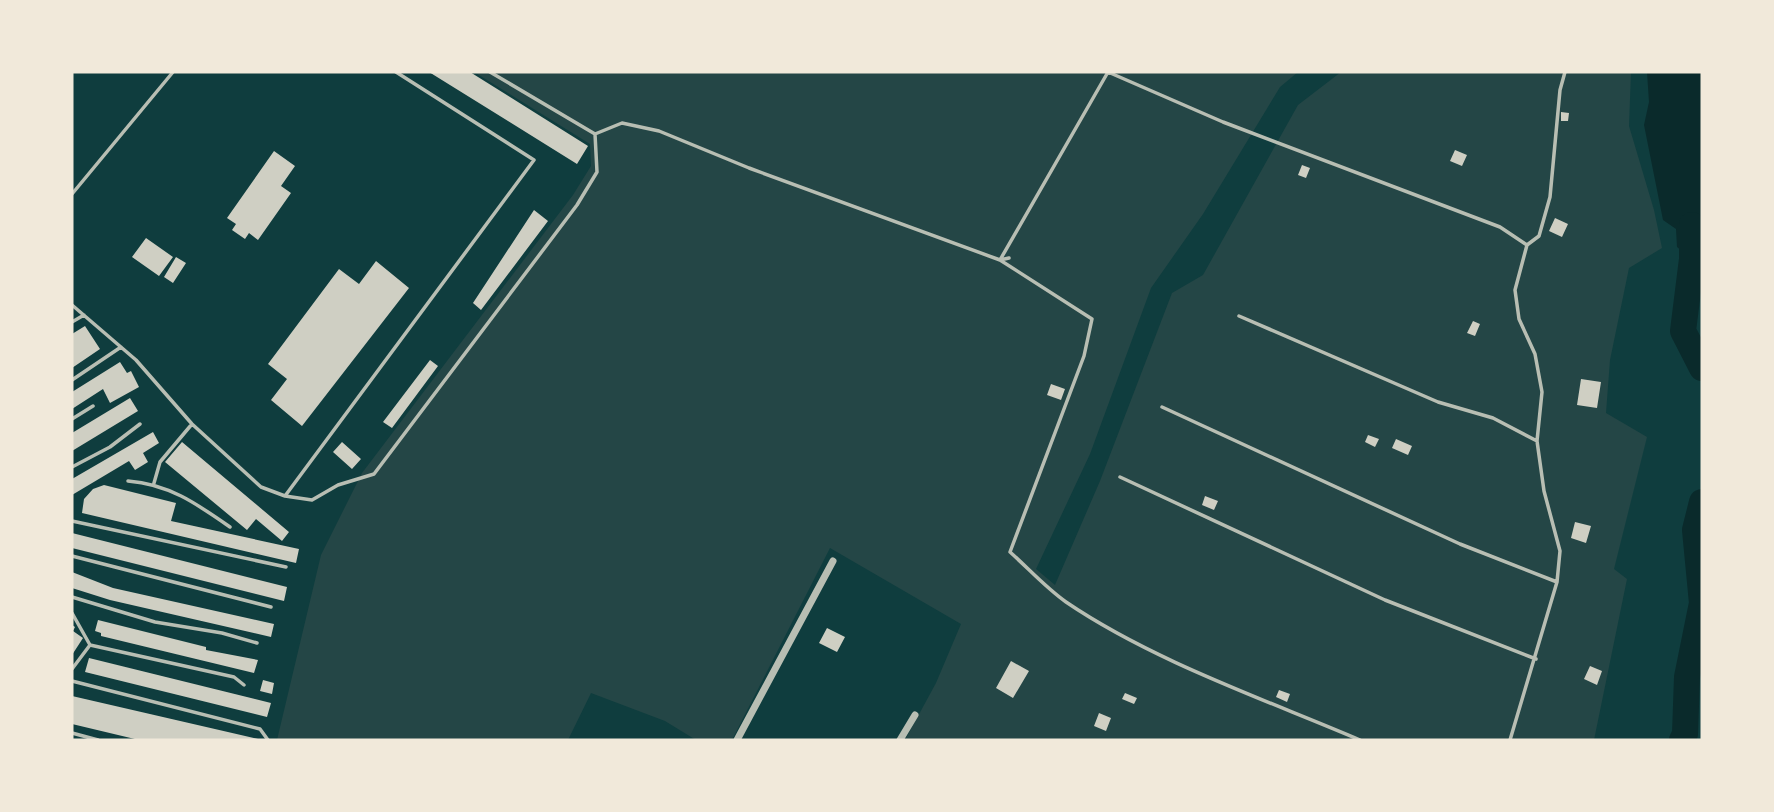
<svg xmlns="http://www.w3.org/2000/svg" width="1774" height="812" viewBox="0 0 1774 812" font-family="Raleway,sans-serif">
<rect width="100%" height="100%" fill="#0f3d3e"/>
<!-- green -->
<path fill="#244646" d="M 474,72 L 1298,72 L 1280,87 L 1203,214 L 1151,288 L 1090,454 L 1036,569 L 1055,585 L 1100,481 L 1172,293 L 1203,275 L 1298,105 L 1341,72 L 1631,72 L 1629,126 L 1654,210 L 1662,248 L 1629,268 L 1610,360 L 1606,413 L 1647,437 L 1614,569 L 1627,579 L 1594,740 L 905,740 L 936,683 L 961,624 L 830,548 L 732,740 L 696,740 L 665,721 L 591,693 L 568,740 L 277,740 L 321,555 L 362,473 L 573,195 L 591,166 L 590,144 Z"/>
<!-- water -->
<path fill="#0a2a2b" d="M 1647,72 L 1702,72 L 1702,250 L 1692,259 L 1677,247 L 1676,229 L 1663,220 L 1644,125 L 1649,102 Z"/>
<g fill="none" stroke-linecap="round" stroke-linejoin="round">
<!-- river -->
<path stroke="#0a2a2b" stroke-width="26" d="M 1692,225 L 1692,259 L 1683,331 L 1702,368
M 1682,740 L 1685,734 L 1687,677 L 1702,603 L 1695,530 L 1702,502"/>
</g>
<!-- building -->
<path fill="#cfcfc3" d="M 429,72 L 470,72 L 588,146 L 577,164 Z
M 1561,112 L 1569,113 L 1568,121 L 1561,121 Z
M 1455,150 L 1467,155 L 1462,166 L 1450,161 Z
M 274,151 L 295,166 L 281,186 L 291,193 L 258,240 L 249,233 L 245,239 L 232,230 L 236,224 L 227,218 Z
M 1302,165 L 1310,168 L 1306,178 L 1298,175 Z
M 534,210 L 548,221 L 481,310 L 473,303 Z
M 1555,218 L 1568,224 L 1562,237 L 1549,231 Z
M 146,238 L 173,257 L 159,276 L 132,257 Z
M 176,257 L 186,263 L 173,283 L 164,277 Z
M 376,261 L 409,288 L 302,426 L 271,400 L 287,379 L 268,364 L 339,269 L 359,284 Z
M 1473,321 L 1480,324 L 1475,336 L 1467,333 Z
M 85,326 L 100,349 L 72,368 L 72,334 Z
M 430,360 L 438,366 L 392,428 L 383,422 Z
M 120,362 L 127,373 L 131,371 L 139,387 L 110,403 L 103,389 L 72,409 L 72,392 Z
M 1581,379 L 1601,382 L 1597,408 L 1577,405 Z
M 1051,384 L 1065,389 L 1061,400 L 1047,395 Z
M 130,398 L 138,411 L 72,451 L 72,433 Z
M 153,432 L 159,443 L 143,453 L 148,462 L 135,470 L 129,461 L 72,495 L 72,479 Z
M 1368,435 L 1379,439 L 1375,447 L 1365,442 Z
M 1396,439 L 1412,446 L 1408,455 L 1392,448 Z
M 182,442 L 289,532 L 282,541 L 256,519 L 247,530 L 165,462 Z
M 342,442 L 361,459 L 352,469 L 333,452 Z
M 104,485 L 176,503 L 171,521 L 299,549 L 296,563 L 82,513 L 84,499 L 93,489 Z
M 1205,496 L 1218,501 L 1214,510 L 1202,505 Z
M 1575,522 L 1591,526 L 1586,543 L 1571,538 Z
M 72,533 L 287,587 L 284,601 L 72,548 Z
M 72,572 L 113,588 L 274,624 L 271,637 L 110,600 L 72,588 Z
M 98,620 L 206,647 L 206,650 L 258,660 L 254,673 L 101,636 L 101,633 L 95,631 Z
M 72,625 L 75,627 L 73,631 L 83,638 L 72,655 Z
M 827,628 L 845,637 L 837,652 L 819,643 Z
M 89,658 L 271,703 L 267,717 L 85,672 Z
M 1011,661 L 1029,671 L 1013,698 L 996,688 Z
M 1590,666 L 1602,671 L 1597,685 L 1584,679 Z
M 263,680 L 274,683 L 272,694 L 260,691 Z
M 1279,690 L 1290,694 L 1287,702 L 1276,697 Z
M 1125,693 L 1137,698 L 1134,704 L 1122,699 Z
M 72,696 L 258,739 L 258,740 L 139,740 L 72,724 Z
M 1099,713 L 1111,718 L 1106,731 L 1094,726 Z"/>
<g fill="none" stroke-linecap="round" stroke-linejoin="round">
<!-- service -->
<path stroke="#b8beb3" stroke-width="3.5" d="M 490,72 L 595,134
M 1108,72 L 1223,122 L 1500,227 L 1527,245
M 72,194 L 173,72
M 1009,258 L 1000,260 L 1108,72
M 72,305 L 136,360 L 192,424 L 261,487 L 285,496 L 534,160 L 396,72
M 1239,316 L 1438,402 L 1493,418 L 1537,441
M 72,322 L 84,315
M 72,380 L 121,347
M 1162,407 L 1460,544 L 1557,582
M 72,419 L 93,406
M 72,467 L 110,447 L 140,424
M 1120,477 L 1385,600 L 1536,659
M 128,481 C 169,484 197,504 230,527
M 154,483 L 160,462 L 192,424
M 285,496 L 312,500 L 338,485 L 374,474 L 577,205 L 597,172 L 595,134 L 622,123 L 659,131 L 749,168 L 1000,260 L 1092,319 L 1084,356 L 1010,552 C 1028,568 1046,588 1066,602 C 1153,661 1264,699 1360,740
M 72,521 L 286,567
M 72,556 L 271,607
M 72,597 L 155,622 L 222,633 L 257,643
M 72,613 L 90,645 L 72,669
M 90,645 L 234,677 L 244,685
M 72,681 L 260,729 L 268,740
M 72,733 L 98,740
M 1510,740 L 1557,582 L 1560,551 L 1544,491 L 1537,441 L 1542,392 L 1535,354 L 1519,319 L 1515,290 L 1527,245 L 1539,236 L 1550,197 L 1560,90 L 1565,72"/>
<!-- minor -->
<path stroke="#b8beb3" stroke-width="7" d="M 737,740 L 833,561
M 900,740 L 915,715"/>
</g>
<!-- border -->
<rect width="1774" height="812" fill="none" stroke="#f1e9da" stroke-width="147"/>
</svg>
